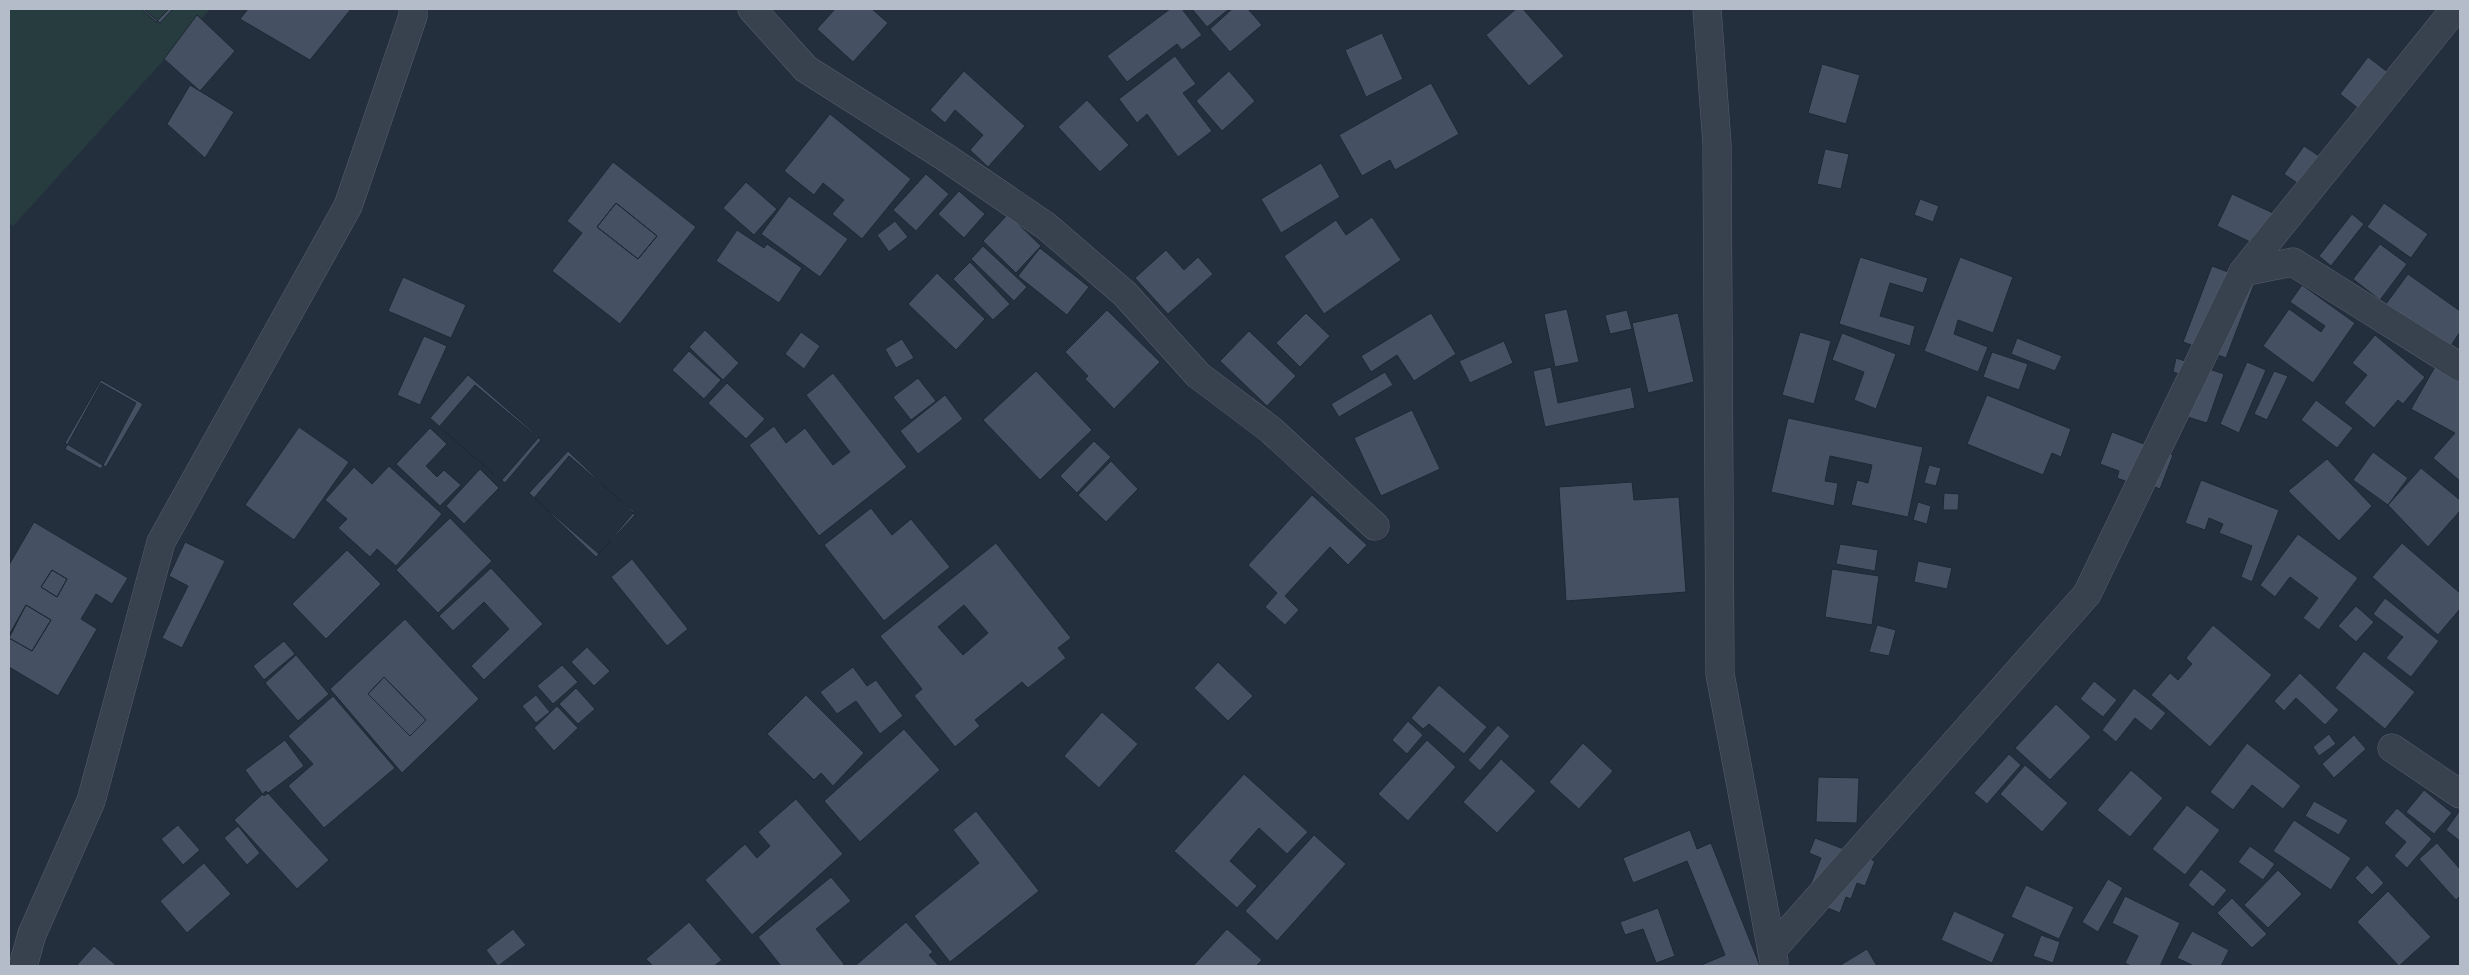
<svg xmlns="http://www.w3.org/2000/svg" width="2469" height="975" viewBox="0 0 2469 975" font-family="Quicksand,sans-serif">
<rect width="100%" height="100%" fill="#242f3e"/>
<!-- green -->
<path fill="#263c3f" d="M 9,9 L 210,9 L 13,226 L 9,222 Z"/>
<!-- building -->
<path fill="#455162" stroke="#1f2835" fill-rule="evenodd" d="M 142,9 L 169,9 L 156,22 Z
M 144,9 L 173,9 L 160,23 Z
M 248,9 L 351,9 L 310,60 L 240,19 Z
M 835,9 L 872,9 L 888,23 L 853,62 L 817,29 Z
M 1170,9 L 1182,9 L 1202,35 L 1182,50 L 1177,44 L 1127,82 L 1107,56 Z
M 1192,9 L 1229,9 L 1207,27 Z
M 1232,9 L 1248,9 L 1262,25 L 1230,52 L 1210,29 Z
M 1516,9 L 1523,9 L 1564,56 L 1529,86 L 1486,35 Z
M 197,15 L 235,51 L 200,91 L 164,59 Z
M 1382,33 L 1403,79 L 1366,97 L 1345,50 Z
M 1175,56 L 1196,84 L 1183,93 L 1212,131 L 1178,157 L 1147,114 L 1137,123 L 1119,99 Z
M 2368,57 L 2402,83 L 2373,120 L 2340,94 Z
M 1822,64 L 1860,75 L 1846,124 L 1808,113 Z
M 964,71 L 1025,126 L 988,167 L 970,150 L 983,135 L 955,110 L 945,123 L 930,110 Z
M 1229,71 L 1255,101 L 1222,131 L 1196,101 Z
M 1431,83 L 1459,134 L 1395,170 L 1390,160 L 1362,176 L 1339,135 Z
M 190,85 L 234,112 L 205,158 L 167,124 Z
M 1087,100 L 1129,145 L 1100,172 L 1058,127 Z
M 830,114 L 911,179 L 862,239 L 832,214 L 844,200 L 823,183 L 814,195 L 784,171 Z
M 2304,146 L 2337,168 L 2318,197 L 2284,174 Z
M 1825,149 L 1849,154 L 1841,189 L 1817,184 Z
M 613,162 L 696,227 L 620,324 L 552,271 L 582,233 L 567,221 ZM 616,203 L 657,236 L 638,259 L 597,227 Z
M 1321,163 L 1340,197 L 1281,233 L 1261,199 Z
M 926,174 L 949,194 L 916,231 L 893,210 Z
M 746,182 L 777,209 L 754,235 L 723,208 Z
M 959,191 L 985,214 L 964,238 L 938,214 Z
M 2232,194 L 2286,219 L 2271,252 L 2217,226 Z
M 789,196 L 848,239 L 820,277 L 761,234 Z
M 1920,199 L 1939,206 L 1933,222 L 1914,215 Z
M 616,203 L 657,236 L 638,259 L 597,227 Z
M 2384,203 L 2428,234 L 2411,258 L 2367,227 Z
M 1008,214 L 1041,246 L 1016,273 L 983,241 Z
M 2352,214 L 2364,224 L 2331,266 L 2319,256 Z
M 1372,217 L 1401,260 L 1324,314 L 1284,256 L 1336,220 L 1346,235 Z
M 895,221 L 908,237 L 889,252 L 877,235 Z
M 737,230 L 764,248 L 767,244 L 802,268 L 779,303 L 716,261 Z
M 2380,244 L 2407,264 L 2380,300 L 2353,279 Z
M 983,246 L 1027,287 L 1014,301 L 971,259 Z
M 1040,248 L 1089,287 L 1067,315 L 1018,276 Z
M 1166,250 L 1184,270 L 1198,257 L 1213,274 L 1168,314 L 1135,278 Z
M 1860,257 L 1928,278 L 1923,293 L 1890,283 L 1880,316 L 1915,326 L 1910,346 L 1839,324 Z
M 1960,257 L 2013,277 L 1993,333 L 1958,320 L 1954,334 L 1988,347 L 1978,372 L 1924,351 Z
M 970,262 L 1010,304 L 993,320 L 953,279 Z
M 2212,266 L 2255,282 L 2226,358 L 2183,342 Z
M 937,273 L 985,319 L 956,350 L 908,304 Z
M 2408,274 L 2460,311 L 2460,332 L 2446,353 L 2383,308 Z
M 403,277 L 466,305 L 451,338 L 388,311 Z
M 2302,285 L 2355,323 L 2313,383 L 2263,346 L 2289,309 L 2321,332 L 2325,326 L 2290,302 Z
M 1567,309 L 1579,362 L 1555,367 L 1544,314 Z
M 1107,310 L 1160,362 L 1114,409 L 1085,379 L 1088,376 L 1065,352 Z
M 1627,310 L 1632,329 L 1610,334 L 1605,315 Z
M 1306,313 L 1330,336 L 1300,367 L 1276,343 Z
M 1431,313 L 1456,354 L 1414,381 L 1397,355 L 1371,372 L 1361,356 Z
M 1678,313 L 1694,382 L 1648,393 L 1632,323 Z
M 705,330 L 739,363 L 723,380 L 689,347 Z
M 1249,331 L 1296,376 L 1267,406 L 1220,361 Z
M 801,332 L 820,346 L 804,369 L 785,354 Z
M 1800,332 L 1831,341 L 1814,404 L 1782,395 Z
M 1842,333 L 1896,354 L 1876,409 L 1854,400 L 1864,372 L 1832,360 Z
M 2375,335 L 2425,377 L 2403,404 L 2398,400 L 2374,428 L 2344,403 L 2367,375 L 2352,363 Z
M 424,336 L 447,346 L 420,405 L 397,395 Z
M 2017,338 L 2062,356 L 2055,371 L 2011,354 Z
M 902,339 L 914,358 L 896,368 L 885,349 Z
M 1504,341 L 1513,363 L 1470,383 L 1459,361 Z
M 689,351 L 721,380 L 704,399 L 672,370 Z
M 1992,352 L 2028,364 L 2019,390 L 1983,377 Z
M 2176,358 L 2224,374 L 2207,423 L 2184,416 L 2196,379 L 2173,372 Z
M 2247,362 L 2266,370 L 2239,433 L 2220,424 Z
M 2436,365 L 2460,379 L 2460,481 L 2433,458 L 2455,433 L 2411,409 Z
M 1551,367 L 1558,403 L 1631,387 L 1635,408 L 1545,427 L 1533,371 Z
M 1036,371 L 1092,430 L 1040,480 L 983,420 Z
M 2274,371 L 2288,376 L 2267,420 L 2254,414 Z
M 1385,372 L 1393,385 L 1339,417 L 1331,404 Z
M 833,373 L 907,467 L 819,536 L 749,445 L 774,426 L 786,443 L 805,428 L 833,465 L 850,452 L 806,395 Z
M 468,375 L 539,437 L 501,481 L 430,418 Z
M 918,378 L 936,401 L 911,420 L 893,397 Z
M 101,380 L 143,404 L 106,467 L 65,443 Z
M 101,383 L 136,403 L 101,469 L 65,449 Z
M 727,383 L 765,419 L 746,439 L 708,403 Z
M 475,385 L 541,440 L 505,483 L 439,427 Z
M 945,395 L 963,419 L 918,454 L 900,431 Z
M 1987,395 L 2071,429 L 2061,457 L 2052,453 L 2043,475 L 1967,444 Z
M 2316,400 L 2353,428 L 2337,448 L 2301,420 Z
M 1412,410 L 1440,469 L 1381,496 L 1354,438 Z
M 1788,418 L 1923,447 L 1908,517 L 1851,505 L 1857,480 L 1868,483 L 1872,465 L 1830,456 L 1825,481 L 1838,483 L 1834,506 L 1771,492 Z
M 299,427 L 349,462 L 294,540 L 245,505 Z
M 430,428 L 447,444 L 426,466 L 437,477 L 444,470 L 461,485 L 440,506 L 396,464 Z
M 2112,432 L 2173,455 L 2160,489 L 2148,484 L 2146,489 L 2117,478 L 2119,471 L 2100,464 Z
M 1094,441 L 1111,457 L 1077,493 L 1060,476 Z
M 568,451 L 635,515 L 596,557 L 529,493 Z
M 2373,452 L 2408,478 L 2388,505 L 2353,480 Z
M 569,456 L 634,512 L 599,554 L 534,498 Z
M 2327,459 L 2372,506 L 2339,541 L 2288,491 Z
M 1111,461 L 1138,489 L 1106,522 L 1078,495 Z
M 1929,465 L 1941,468 L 1936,486 L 1924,483 Z
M 389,466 L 442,514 L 396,566 L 377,549 L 370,557 L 338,528 L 347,519 L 325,500 L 354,467 L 372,484 Z
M 2421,468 L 2460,500 L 2460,511 L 2428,547 L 2388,505 Z
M 480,469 L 499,488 L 464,524 L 446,506 Z
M 2201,480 L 2279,510 L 2252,582 L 2241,577 L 2252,546 L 2219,533 L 2223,524 L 2209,518 L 2205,530 L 2185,523 Z
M 1632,482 L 1634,500 L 1679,497 L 1686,592 L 1566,601 L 1559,487 Z
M 1944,493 L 1959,494 L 1958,510 L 1943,510 Z
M 1312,495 L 1367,545 L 1348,565 L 1330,547 L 1285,596 L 1299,610 L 1285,625 L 1265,607 L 1277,593 L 1248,565 Z
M 1918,502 L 1931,506 L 1927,524 L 1913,520 Z
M 871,508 L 892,535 L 911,519 L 950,567 L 884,621 L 824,545 Z
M 450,518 L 492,561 L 438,613 L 396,570 Z
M 34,522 L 128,578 L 112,604 L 96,594 L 81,619 L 97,629 L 58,696 L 9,667 L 9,638 L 32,651 L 51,620 L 26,605 L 9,635 L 9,565 ZM 52,570 L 67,579 L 57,597 L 41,587 Z
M 2298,534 L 2358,578 L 2319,630 L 2303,618 L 2318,598 L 2290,577 L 2275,597 L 2260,585 Z
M 185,542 L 225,561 L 182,648 L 162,638 L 188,586 L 169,576 Z
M 996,543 L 1071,638 L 1058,648 L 1066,658 L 1028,688 L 1022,682 L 975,720 L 980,726 L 955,747 L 914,696 L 922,689 L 880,636 ZM 964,605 L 988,633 L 963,655 L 938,627 Z
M 2402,543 L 2460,593 L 2460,609 L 2438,635 L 2372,577 Z
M 1840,544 L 1878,550 L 1875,571 L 1836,564 Z
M 347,550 L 381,584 L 326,639 L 292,604 Z
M 632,559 L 688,629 L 667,646 L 611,577 Z
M 1918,561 L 1952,568 L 1947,589 L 1914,582 Z
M 491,568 L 543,624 L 484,680 L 471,666 L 509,629 L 484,602 L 453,631 L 439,616 Z
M 1832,569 L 1879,576 L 1872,625 L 1825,617 Z
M 52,570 L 67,579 L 57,597 L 41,587 Z
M 2385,598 L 2439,641 L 2411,677 L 2386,658 L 2403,637 L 2373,614 Z
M 26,605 L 51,620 L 32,651 L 9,638 Z
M 2356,606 L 2374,622 L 2356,642 L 2338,626 Z
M 405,619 L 479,699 L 402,773 L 330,689 ZM 384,677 L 426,720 L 410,736 L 368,694 Z
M 1877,625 L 1896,630 L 1889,656 L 1869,652 Z
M 2213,625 L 2272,675 L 2210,747 L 2151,695 L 2170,673 L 2178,680 L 2192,664 L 2186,658 Z
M 284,641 L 295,654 L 264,680 L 253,666 Z
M 587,647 L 610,671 L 594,686 L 571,662 Z
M 2364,651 L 2415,692 L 2385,729 L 2335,688 Z
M 296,655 L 329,694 L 298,721 L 265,683 Z
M 1218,662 L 1253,696 L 1228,721 L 1194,688 Z
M 562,665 L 578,682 L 553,704 L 537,686 Z
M 853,667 L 867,686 L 876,680 L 903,716 L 880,734 L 856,701 L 837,714 L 820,692 Z
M 2300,673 L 2339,710 L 2325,725 L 2296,698 L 2284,711 L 2274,701 Z
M 384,677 L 426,720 L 410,736 L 368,694 Z
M 2094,681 L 2117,700 L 2103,717 L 2080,699 Z
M 1439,685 L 1487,727 L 1464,754 L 1429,724 L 1423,729 L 1411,718 Z
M 576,688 L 595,709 L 578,724 L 559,704 Z
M 2134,688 L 2166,713 L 2151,731 L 2135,718 L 2116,742 L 2102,730 Z
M 536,695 L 550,712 L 536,723 L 522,706 Z
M 806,695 L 864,753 L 833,786 L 821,773 L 814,780 L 767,734 Z
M 333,696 L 395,768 L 324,828 L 288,786 L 313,764 L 288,736 Z
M 2056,704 L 2091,737 L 2050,780 L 2015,748 Z
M 557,706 L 578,728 L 554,751 L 534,728 Z
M 1102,712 L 1138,744 L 1099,788 L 1064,756 Z
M 1408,721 L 1423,735 L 1407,754 L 1392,740 Z
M 1498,725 L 1510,736 L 1480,771 L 1468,760 Z
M 904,729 L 940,770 L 860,842 L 824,801 Z
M 2329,734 L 2336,744 L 2319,756 L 2313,747 Z
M 2354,735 L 2366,749 L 2334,778 L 2322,764 Z
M 285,740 L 304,766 L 264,796 L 245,770 Z
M 1427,740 L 1456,767 L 1408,821 L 1378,794 Z
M 1583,743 L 1613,771 L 1579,809 L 1549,782 Z
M 2247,743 L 2301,786 L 2283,809 L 2252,785 L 2233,810 L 2210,792 Z
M 2009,754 L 2021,765 L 1987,804 L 1974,793 Z
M 1501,759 L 1536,791 L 1497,833 L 1463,802 Z
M 2025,765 L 2068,803 L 2042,832 L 2000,794 Z
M 2131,770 L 2163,798 L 2130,837 L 2097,810 Z
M 1244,774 L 1308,832 L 1287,854 L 1259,828 L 1230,861 L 1257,886 L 1237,908 L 1174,851 Z
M 1818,777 L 1859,778 L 1857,823 L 1816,822 Z
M 2424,790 L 2452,813 L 2434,834 L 2406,812 Z
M 266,791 L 329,860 L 297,889 L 234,820 Z
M 796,799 L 843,854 L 752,935 L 705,880 L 745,844 L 757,858 L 770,846 L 758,832 Z
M 2314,801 L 2348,820 L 2339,835 L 2305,816 Z
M 2187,805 L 2220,830 L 2185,875 L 2152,849 Z
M 2397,808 L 2432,839 L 2407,868 L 2394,856 L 2406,842 L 2384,823 Z
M 2460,810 L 2460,841 L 2446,830 Z
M 976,811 L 1039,891 L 950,962 L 914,916 L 979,863 L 953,830 Z
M 2294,820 L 2351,858 L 2331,890 L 2273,851 Z
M 178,825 L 200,850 L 183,865 L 161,839 Z
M 238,826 L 260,853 L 247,865 L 224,838 Z
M 1690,830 L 1697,849 L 1711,843 L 1760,966 L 1699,966 L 1725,955 L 1687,861 L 1633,883 L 1623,858 Z
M 1314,835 L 1346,864 L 1277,941 L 1245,911 Z
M 1815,838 L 1875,861 L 1865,886 L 1857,883 L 1851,899 L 1846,897 L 1840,913 L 1820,905 L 1810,886 L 1821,858 L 1809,853 Z
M 2437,843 L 2460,869 L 2460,896 L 2456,900 L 2419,859 Z
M 2250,846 L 2275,864 L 2263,880 L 2238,862 Z
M 204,863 L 231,894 L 187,933 L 160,901 Z
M 2367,865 L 2384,883 L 2372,895 L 2355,878 Z
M 2201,869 L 2227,890 L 2213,907 L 2188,885 Z
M 2278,870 L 2302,894 L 2268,928 L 2244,905 Z
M 831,877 L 851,901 L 816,929 L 844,964 L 842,966 L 781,966 L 758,937 Z
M 2108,879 L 2123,888 L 2098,932 L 2082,922 Z
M 2026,885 L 2074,907 L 2059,939 L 2011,917 Z
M 2388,891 L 2431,937 L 2399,966 L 2357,922 Z
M 2125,896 L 2180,923 L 2160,966 L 2131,966 L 2125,963 L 2138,936 L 2112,923 Z
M 2232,898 L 2267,934 L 2252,948 L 2217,913 Z
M 1658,908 L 1675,956 L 1656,963 L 1643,929 L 1625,935 L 1620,922 Z
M 1954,911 L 2005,934 L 1992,963 L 1941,940 Z
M 689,922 L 722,960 L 714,966 L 653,966 L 646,959 Z
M 906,922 L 933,952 L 929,955 L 939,966 L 855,966 Z
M 513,929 L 526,945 L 498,966 L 486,950 Z
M 1227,929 L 1262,960 L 1256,966 L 1193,966 Z
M 2192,931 L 2229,950 L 2221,966 L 2194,966 L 2177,958 Z
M 2041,935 L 2060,942 L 2053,963 L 2033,956 Z
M 94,946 L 117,966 L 76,966 Z
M 1867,949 L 1877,966 L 1839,966 Z"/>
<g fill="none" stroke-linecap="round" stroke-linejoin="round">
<!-- street casing -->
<g stroke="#565f6c" stroke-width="29">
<path id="street" d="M 752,9 L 806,69 L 945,157 L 1046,226 L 1125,294 L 1198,375 L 1271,430 L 1375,526
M 1707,9 L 1717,144 L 1720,674 L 1774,962
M 2243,272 L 2293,262 L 2460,367
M 2392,748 L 2460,794
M 1772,950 L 2087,594 L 2243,272 L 2455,9
M 23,966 L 32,934 L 91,801 L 161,542 L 348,206 L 413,16 L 413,9"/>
</g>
<!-- street -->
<use href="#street" stroke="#38414e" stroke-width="28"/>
</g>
<!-- border -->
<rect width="2469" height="975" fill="none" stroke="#b4bcc9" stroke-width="20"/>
</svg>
